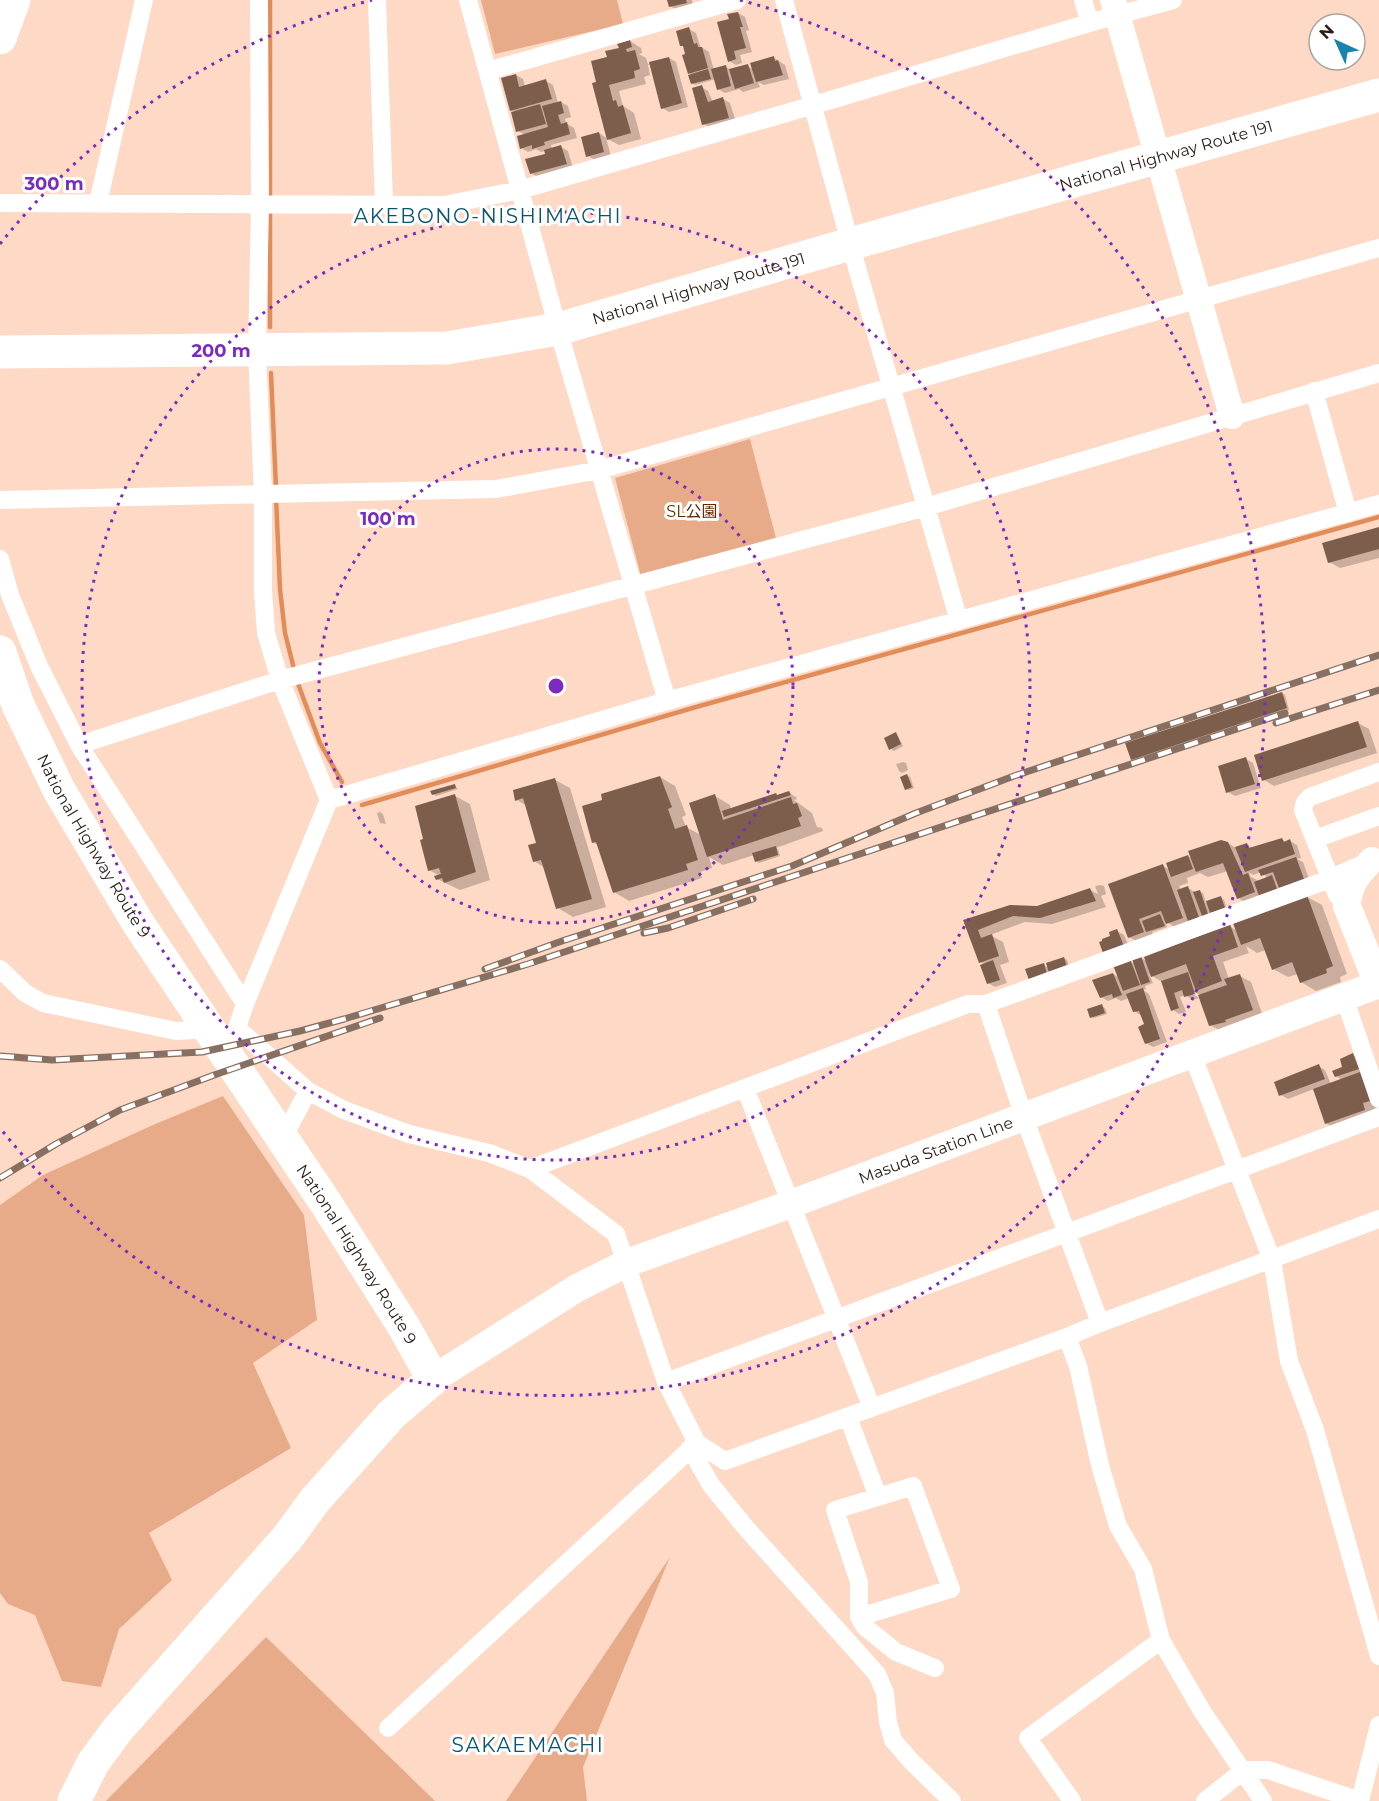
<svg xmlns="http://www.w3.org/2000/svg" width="1379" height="1801" viewBox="0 0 1379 1801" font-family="Montserrat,'Noto Sans JP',sans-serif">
<rect width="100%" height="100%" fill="#fed9c5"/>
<!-- green -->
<path fill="#e7ab89" d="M 481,0 L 617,0 L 623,24 L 495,54 Z
M 750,439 L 777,542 L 642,580 L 615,478 Z
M 223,1096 L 304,1215 L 317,1320 L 253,1363 L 291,1448 L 149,1533 L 172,1580 L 119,1629 L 101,1687 L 62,1681 L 35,1615 L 8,1604 L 0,1593 L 0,1205 L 43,1175 L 153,1125 Z
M 670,1557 L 583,1767 L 587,1801 L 506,1801 Z
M 266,1637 L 435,1801 L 106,1801 Z"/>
<!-- shadow -->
<path fill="#0003" fill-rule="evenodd" d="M 669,0 L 692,0 L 693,7 L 677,10 L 670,6 Z
M 738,13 L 745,17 L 749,30 L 746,31 L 752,52 L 740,55 L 742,63 L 736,65 L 729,61 L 730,20 Z
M 689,29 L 696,33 L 700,46 L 709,52 L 714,70 L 726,67 L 731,70 L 747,66 L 753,69 L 774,58 L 785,65 L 789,79 L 764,85 L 758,82 L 760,87 L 743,92 L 739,89 L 725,93 L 718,89 L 716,79 L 695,85 L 692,83 L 693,75 L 689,73 L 685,47 L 681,45 Z
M 630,41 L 641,48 L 642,53 L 639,54 L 646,58 L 648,64 L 669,58 L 676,62 L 688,107 L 669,112 L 662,108 L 651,64 L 648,65 L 650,75 L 644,77 L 646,84 L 619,91 L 623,106 L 634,113 L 641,139 L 619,145 L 606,138 L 611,156 L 595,160 L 588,156 L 599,133 L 608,139 L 598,83 L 608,58 Z
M 516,75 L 523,79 L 525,87 L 546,81 L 553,85 L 558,103 L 561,102 L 568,106 L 571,117 L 565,119 L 566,123 L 574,128 L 577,138 L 551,145 L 552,149 L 561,147 L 568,151 L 573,168 L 538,177 L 531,173 L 546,155 L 545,151 L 541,152 L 536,149 L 528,152 L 521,148 L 525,135 L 518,131 L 516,112 L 511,110 Z
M 701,87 L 708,91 L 713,102 L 723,99 L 730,103 L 736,122 L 711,128 L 704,124 Z
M 1379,528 L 1379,558 L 1340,568 L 1329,562 Z
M 1282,693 L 1285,695 L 1289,710 L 1135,761 L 1132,759 Z
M 1358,723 L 1369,729 L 1377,753 L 1274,786 L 1264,780 Z
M 895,734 L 898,736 L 903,746 L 894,751 L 891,749 Z
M 1246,759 L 1253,763 L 1261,788 L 1235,796 L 1228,792 Z
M 903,762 L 906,763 L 908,770 L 902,773 L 899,771 L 896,764 Z
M 907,775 L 910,777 L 914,788 L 909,790 L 906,789 Z
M 660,777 L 675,786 L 686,815 L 682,817 L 686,827 L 701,835 L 715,796 L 730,805 L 731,810 L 789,793 L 796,797 L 797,799 L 794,800 L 812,813 L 817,827 L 822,828 L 823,831 L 776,848 L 778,849 L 780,856 L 759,863 L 756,861 L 754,855 L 723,865 L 709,857 L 712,868 L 700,872 L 702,878 L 629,901 L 614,892 L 598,845 L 593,842 Z
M 555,780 L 570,788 L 606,907 L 573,917 L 558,908 L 545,868 L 534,861 L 538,844 L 527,806 L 517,800 Z
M 455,786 L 458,789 L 436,796 L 433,794 Z
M 455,796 L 470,804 L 490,880 L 460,890 L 437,879 L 440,876 L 429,870 L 425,840 Z
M 380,812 L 383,814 L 386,824 L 380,823 L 377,813 Z
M 1282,840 L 1286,842 L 1290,841 L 1297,845 L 1301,858 L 1297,859 L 1303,862 L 1310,882 L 1249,904 L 1238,898 L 1228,871 L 1208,877 L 1200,873 L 1187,878 L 1188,883 L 1179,886 L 1181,890 L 1188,888 L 1195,892 L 1200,892 L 1203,893 L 1206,903 L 1221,898 L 1224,900 L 1227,909 L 1215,913 L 1209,910 L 1211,916 L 1178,929 L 1165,921 L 1167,927 L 1152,932 L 1154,938 L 1140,943 L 1129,937 L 1163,866 L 1170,870 L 1188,856 L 1193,859 L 1228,843 L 1236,848 L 1247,845 L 1254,849 ZM 1249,872 L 1253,875 L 1261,872 L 1268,878 L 1259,881 L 1251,877 Z
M 1101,885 L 1104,886 L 1106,894 L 1101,896 L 1106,907 L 1052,924 L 1025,922 L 990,935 L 1003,942 L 1009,962 L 1000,965 L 1007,983 L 995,987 L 988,983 L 986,965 L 980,962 L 965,921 L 1037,908 L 1090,890 L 1098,894 L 1095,886 Z
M 1307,897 L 1322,905 L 1347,974 L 1340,977 L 1341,982 L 1316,991 L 1301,982 L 1298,974 L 1288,977 L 1273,969 L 1266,950 L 1257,953 L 1246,946 L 1249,953 L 1223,962 L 1229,979 L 1240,976 L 1251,982 L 1263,1016 L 1221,1031 L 1210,1025 L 1200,995 L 1189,989 L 1188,991 L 1199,998 L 1193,1000 L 1185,995 L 1180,997 L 1186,1012 L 1179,1014 L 1173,1010 L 1162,982 L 1149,974 L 1153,983 L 1145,986 L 1146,989 L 1143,990 L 1149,994 L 1167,1042 L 1153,1047 L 1146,1043 L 1145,1024 L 1142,1016 L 1134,1011 L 1129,998 L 1121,1001 L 1116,998 L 1108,1001 L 1101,997 L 1113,974 L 1120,978 L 1130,961 L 1135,964 L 1141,958 L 1147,961 L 1229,926 L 1238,931 Z
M 1117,931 L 1124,935 L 1130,949 L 1112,937 Z
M 1064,958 L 1067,960 L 1070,968 L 1053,974 L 1048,971 L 1049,975 L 1033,981 L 1043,965 L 1049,968 Z
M 1102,1006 L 1105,1008 L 1107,1014 L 1094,1018 L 1091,1017 Z
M 1353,1055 L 1360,1059 L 1365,1072 L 1360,1074 L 1370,1080 L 1379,1107 L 1373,1109 L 1375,1116 L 1337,1130 L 1326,1123 L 1314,1089 L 1288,1099 L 1281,1095 L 1318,1066 L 1325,1070 L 1331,1084 L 1342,1080 L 1336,1076 Z"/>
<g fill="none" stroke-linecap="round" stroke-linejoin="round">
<!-- stream -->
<path stroke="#e18c59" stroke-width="4.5" d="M 270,0 L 270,199
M 270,207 L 270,327
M 271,373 L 276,488
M 276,497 L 280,589 L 285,633 L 295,673
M 297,681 L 320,743 L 342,782
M 362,805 L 696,707 L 1379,517"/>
</g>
<!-- building -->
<path fill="#7d5d4c" d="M 667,0 L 686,0 L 687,3 L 669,7 Z
M 738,12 L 743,27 L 740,27 L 746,48 L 734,51 L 736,59 L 728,62 L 717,22 L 729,19 L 727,14 Z
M 689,27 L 694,44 L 697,43 L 698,47 L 702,47 L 708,68 L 688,74 L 682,55 L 685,54 L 683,46 L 680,46 L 676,31 Z
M 630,40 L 632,47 L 626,49 L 627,52 L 635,50 L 640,69 L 634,71 L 635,78 L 609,85 L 613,101 L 616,100 L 618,107 L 623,105 L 631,133 L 607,140 L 592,83 L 596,82 L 591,61 L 607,57 L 605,51 L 619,48 L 617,44 Z
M 774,56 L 775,61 L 778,60 L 783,75 L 756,82 L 750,63 Z
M 669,57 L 682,103 L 661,109 L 649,62 Z
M 748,64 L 754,83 L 735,89 L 729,69 Z
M 726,65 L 731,86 L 717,90 L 711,69 Z
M 708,69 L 711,79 L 691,84 L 688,75 Z
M 516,74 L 519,87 L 546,79 L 552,99 L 510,111 L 501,78 Z
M 702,85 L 708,102 L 723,97 L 729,118 L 702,125 L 692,88 Z
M 561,101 L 564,113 L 558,115 L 561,124 L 567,122 L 570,134 L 544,142 L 545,145 L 532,149 L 532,145 L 520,149 L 517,136 L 548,127 L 542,106 Z
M 540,104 L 546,124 L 516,132 L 511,112 Z
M 599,132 L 604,152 L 586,157 L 581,137 Z
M 561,145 L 567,164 L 530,174 L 525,159 L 545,154 L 544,150 Z
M 1379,527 L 1379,549 L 1328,563 L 1322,543 Z
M 1282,692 L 1287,708 L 1131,760 L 1125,743 Z
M 1358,721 L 1367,747 L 1262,781 L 1254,755 Z
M 896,732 L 901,744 L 889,750 L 884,738 Z
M 1246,757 L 1255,784 L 1226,793 L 1218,766 Z
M 907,774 L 912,787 L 905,790 L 900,777 Z
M 660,776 L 672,807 L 668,809 L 675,829 L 687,825 L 698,860 L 686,864 L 688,870 L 613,893 L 596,842 L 592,843 L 582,806 L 602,800 L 601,794 Z
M 555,778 L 592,899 L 556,909 L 541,860 L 533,862 L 528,845 L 536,843 L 523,798 L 515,801 L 513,790 Z
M 455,784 L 456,788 L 432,795 L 430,791 Z
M 789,791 L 791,795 L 724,817 L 722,811 L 776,793 L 777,795 Z
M 455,794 L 476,872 L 444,883 L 442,878 L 436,880 L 434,876 L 441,874 L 439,868 L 428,871 L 420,840 L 423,839 L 415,806 Z
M 715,794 L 723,820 L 791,797 L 793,804 L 797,803 L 802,816 L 798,818 L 801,826 L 707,857 L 689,803 Z
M 1282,838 L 1284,842 L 1290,839 L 1295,854 L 1245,872 L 1235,847 L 1247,843 L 1249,848 Z
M 1221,840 L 1228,842 L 1243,875 L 1248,873 L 1255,892 L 1237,899 L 1223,863 L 1196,872 L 1188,851 Z
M 776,846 L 778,855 L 755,862 L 752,853 Z
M 1188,855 L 1193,869 L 1171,877 L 1166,863 Z
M 1296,857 L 1304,879 L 1279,888 L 1273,872 L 1261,876 L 1258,870 Z
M 1163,864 L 1183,918 L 1166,924 L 1161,911 L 1139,919 L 1144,932 L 1128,938 L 1108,884 Z
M 1272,875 L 1277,889 L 1259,896 L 1254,882 Z
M 1188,886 L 1199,917 L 1188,921 L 1177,890 Z
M 1090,888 L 1096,901 L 1040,918 L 1013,916 L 978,930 L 981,938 L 992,934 L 999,956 L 979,963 L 963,920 L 1010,905 L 1037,906 Z
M 1200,890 L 1208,914 L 1202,916 L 1193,892 Z
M 1307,895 L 1333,966 L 1326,969 L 1327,973 L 1300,983 L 1292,962 L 1272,970 L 1260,938 L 1241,945 L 1233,923 Z
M 1221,896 L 1225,908 L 1210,913 L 1206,901 Z
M 1160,914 L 1165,926 L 1146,932 L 1142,921 Z
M 1230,924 L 1238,947 L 1213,956 L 1222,981 L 1196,991 L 1186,964 L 1151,977 L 1144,957 Z
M 1117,929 L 1124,946 L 1103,953 L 1099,942 L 1102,941 L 1102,939 L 1110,936 L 1109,932 Z
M 1141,956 L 1150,982 L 1141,985 L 1132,959 Z
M 1064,957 L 1067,967 L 1049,973 L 1046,963 Z
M 1130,959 L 1140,985 L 1123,991 L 1113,965 Z
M 993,960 L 1000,980 L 987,984 L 980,965 Z
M 1044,963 L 1047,974 L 1029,980 L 1025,969 Z
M 1188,972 L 1195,994 L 1184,997 L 1182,990 L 1174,993 L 1179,1008 L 1171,1011 L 1161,981 Z
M 1113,973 L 1122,995 L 1113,998 L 1112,994 L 1100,998 L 1092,980 Z
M 1240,974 L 1253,1010 L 1225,1020 L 1226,1022 L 1209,1026 L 1198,995 L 1227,985 L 1224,979 Z
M 1143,988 L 1160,1039 L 1145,1044 L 1138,1027 L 1144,1024 L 1139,1011 L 1133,1012 L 1126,994 Z
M 1102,1004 L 1105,1013 L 1090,1018 L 1087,1009 Z
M 1353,1053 L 1359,1069 L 1335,1077 L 1332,1071 L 1342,1067 L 1340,1059 Z
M 1319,1064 L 1325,1079 L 1279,1096 L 1274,1082 Z
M 1360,1072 L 1370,1101 L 1363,1103 L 1365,1110 L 1325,1124 L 1313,1089 Z"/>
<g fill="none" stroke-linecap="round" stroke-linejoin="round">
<!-- street -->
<path stroke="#fff" stroke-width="18" d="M 259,0 L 260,204 L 257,351 L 263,496 L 263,591 L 266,633 L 280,680 L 329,800 L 245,1004 L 237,1028 L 308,1091 L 344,1110 L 409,1134 L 489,1153 L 530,1169 L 616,1234 L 666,1382 L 697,1443 L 725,1461 L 1067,1337 L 1100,1323 L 1379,1219
M 377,0 L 384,204
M 468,0 L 558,329 L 667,701
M 784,0 L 855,261 L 959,621
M 1083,0 L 1090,23
M 488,71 L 737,0
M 0,203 L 444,205 L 520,190 L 814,105 L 1096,21 L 1173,0
M 98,203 L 144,0
M 1314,391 L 1348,513
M 0,500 L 496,489 L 599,470 L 1379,248
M 0,559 L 10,595 L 39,666 L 79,745 L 245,1004
M 79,745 L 280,680 L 926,507 L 1379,373
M 329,800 L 667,701 L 1379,504
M 1315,839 L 1379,816
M 1347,906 L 1337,895 L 1303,810 L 1305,802 L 1310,797 L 1379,772
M 0,969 L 25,993 L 43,1003 L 176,1031 L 214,1029
M 1344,997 L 1379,1099
M 986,1004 L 1024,1117 L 1100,1323
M 1192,1054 L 1272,1260 L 1289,1361 L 1315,1430 L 1379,1656
M 745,1088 L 872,1408
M 283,1138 L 308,1091
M 530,1169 L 968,1004 L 986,1004 L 1319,883 L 1370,861
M 1067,1337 L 1078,1366 L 1100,1465 L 1118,1526 L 1143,1569 L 1161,1640 L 1202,1711 L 1263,1801
M 666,1382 L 1379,1117
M 848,1417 L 878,1497 L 913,1486 L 951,1589 L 859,1617
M 690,1448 L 711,1485 L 746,1528 L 877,1674 L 885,1693 L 888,1722 L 893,1740 L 911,1761 L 952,1801
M 878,1497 L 835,1510 L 859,1582 L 859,1617 L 865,1627 L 896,1652 L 935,1668
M 388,1728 L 697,1443
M 1072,1801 L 1028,1738 L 1161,1640
M 1205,1801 L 1244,1770 L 1268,1770 L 1360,1801 L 1379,1725"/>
<!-- secondary -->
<path stroke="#fff" stroke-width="26" d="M 1113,0 L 1232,416
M 1347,906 C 1351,883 1356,877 1372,860"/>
<!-- primary -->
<g stroke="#fff" stroke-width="28">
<path d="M 1347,906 L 1378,984"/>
<path id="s1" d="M 433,1379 L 577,1288 L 627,1263 L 791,1204 L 1379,984"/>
</g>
<!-- highway -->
<g stroke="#fff" stroke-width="33">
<path d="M 0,38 L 14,0"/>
<path id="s2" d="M 0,352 L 447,348 L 558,329 L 850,244 L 1379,95"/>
<path id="s3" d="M 0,652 L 18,705 L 59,790 L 138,923 L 327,1205 L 404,1327 L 433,1379 L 392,1414 L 315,1500 L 288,1537 L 118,1729 L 93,1763 L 74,1801"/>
</g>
<!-- rail casing -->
<g stroke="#876f62" stroke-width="7">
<path id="rail" d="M 1276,723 L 1379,690
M 644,933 L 668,928 L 753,899
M 485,969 L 562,941 L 792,866 L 916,813 L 1014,776 L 1379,655
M 0,1056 L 52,1060 L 202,1052 L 300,1031 L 344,1019 L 528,964 L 1285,713
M 0,1178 L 56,1144 L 120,1110 L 217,1074 L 380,1018"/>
</g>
<!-- rail -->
<use href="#rail" stroke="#fff" stroke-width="4.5" stroke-dasharray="14" stroke-linecap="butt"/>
</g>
<!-- distance rings -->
<g fill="none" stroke="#7b2cbf" stroke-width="3" stroke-dasharray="3 6">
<circle cx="556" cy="686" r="237"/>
<circle cx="556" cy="686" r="474"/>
<path d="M0 244A710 710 0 0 1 372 0M740 0A710 710 0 1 1 0 1128"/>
</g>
<g text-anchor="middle" stroke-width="6" stroke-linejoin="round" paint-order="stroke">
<!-- street labels -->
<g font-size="16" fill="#291c15" stroke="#fff">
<text dy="6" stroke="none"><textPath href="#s2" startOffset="1192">National Highway Route 191</textPath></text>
<text dy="6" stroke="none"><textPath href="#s2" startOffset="706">National Highway Route 191</textPath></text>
<text dy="6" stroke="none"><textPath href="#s3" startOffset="216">National Highway Route 9</textPath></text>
<text dy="6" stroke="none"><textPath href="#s1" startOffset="555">Masuda Station Line</textPath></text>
<text dy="6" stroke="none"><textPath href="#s3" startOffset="702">National Highway Route 9</textPath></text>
</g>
<!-- park labels -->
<g font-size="16" fill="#602a01" stroke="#fff">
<text x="692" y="517">SL公園</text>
</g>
<!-- quarter labels -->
<g font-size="20" letter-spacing="1.5" fill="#0a5470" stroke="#fff">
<text x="488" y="223">AKEBONO-NISHIMACHI</text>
<text x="528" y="1752">SAKAEMACHI</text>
</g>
</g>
<circle cx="556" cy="686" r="9" fill="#7b2cbf" stroke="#fff" stroke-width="3"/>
<g font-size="18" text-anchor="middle" font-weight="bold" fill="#7b2cbf" stroke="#fff" stroke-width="6" stroke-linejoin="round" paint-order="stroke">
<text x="54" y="190">300 m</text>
<text x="221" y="357">200 m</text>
<text x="388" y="525">100 m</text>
</g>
<!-- north arrow -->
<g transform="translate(1337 42) rotate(315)"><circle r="28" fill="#ffffff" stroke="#a9a4a1" stroke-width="1.5"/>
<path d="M0-4.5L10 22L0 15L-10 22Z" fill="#1a83ac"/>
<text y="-9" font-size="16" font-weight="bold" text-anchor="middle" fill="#291c15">N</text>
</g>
</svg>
